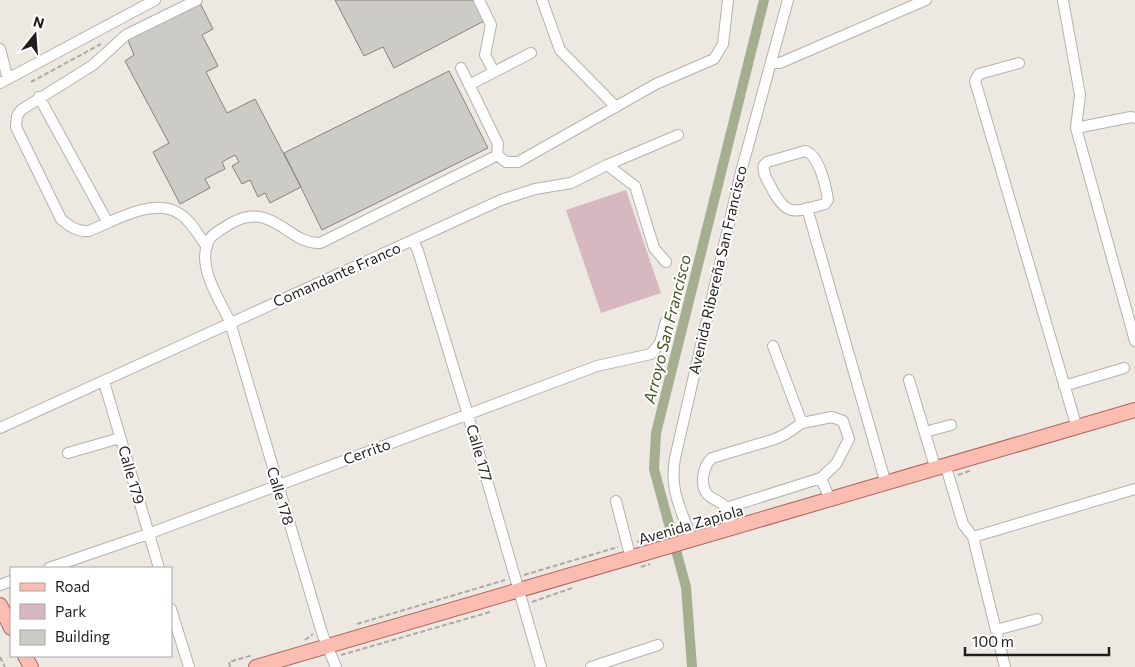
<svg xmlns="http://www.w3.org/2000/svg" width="1135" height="667" viewBox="0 0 1135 667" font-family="Commissioner,sans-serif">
<rect width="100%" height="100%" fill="#eee8e3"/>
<!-- green -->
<path fill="#d7b7c0" d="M 626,190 L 661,293 L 601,313 L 566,210 Z"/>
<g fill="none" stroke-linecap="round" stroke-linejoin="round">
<!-- canal -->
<path stroke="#a5af90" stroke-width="10" d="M 692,667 L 686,587 L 654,469 L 656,433 L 764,0"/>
</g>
<!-- building -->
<path fill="#cdcbc5" stroke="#85837d" d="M 335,0 L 476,0 L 486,20 L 394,68 L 383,47 L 364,56 Z
M 199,1 L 213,29 L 202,35 L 218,66 L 206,72 L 227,113 L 255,99 L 301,187 L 270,203 L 265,193 L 258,197 L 250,180 L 242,184 L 232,166 L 239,162 L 235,155 L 222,162 L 225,169 L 205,179 L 210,188 L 180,204 L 153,152 L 169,143 L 125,61 L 134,55 L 127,38 Z
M 449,71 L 488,148 L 322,230 L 284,153 Z"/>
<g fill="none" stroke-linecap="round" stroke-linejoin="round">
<!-- minor casing -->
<g stroke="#b6b1ac" stroke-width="12">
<path id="minor" d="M 197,0 L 126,35 L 93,65 L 21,110 L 17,116 L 16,127 L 61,219 C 69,226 77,232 89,231 C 114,221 154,196 180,214 C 191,221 199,236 207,247
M 479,0 L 491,25 L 485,55 L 494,72
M 542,0 L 560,50 L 616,107
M 1063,0 L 1080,95 L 1076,128 L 1135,341
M 0,49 L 8,79
M 771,63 L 780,63 L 926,0
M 1019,63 L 979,74 L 975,81 L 1077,428
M 0,83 L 155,0
M 469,85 L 531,53
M 39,97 L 108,223
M 1076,128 L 1131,117 L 1135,118
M 805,151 C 819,154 826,187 828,200 L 825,204 C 794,212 787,218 771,187 C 767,179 762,173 764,165 L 767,162 Z
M 497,155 L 506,162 L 518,162 L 656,84 L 714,59 L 723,44 L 728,0
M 607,165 L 635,186 L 654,248 L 666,262
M 807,208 L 886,484
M 413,241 L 418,251 L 468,415 L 541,667
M 773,346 L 802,423
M 909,380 L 936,470
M 104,382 L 159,568
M 1064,386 L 1124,368
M 0,428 L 501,200 L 535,189 L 571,183 L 607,165 L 678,135
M 925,432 L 951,425
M 68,453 L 120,438
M 946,467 L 963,524 L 973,537 L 1005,667
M 616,501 L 631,559
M 726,508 L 821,478
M 732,530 C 730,523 729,513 725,507 C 721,501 713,500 708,495 C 699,485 703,466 712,458 L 775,439 L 786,434 L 802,423 L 832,417 L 843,421 L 849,439 L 836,464 L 821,478 L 830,500
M 973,537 L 1135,489
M 692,541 C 682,509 669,493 675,458 L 741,172 L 788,0
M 49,568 L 148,534 L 597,366 L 651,354 L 660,343 L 666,321
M 0,585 L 11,581
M 171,609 L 189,667
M 996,630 L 1037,619
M 336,667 L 322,633 L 230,322 C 220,300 197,268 208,242 C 211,234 221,230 228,225 C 240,218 251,214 264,218 C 285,224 298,244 320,243 L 490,159 L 497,155 L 498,144 L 461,68
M 591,667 L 658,645"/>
</g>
<!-- major casing -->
<g stroke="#ad675b" stroke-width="16">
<path id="major" d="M 0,605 L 11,628
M 25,656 L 31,667
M 256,667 L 1135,410"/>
</g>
<!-- path -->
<path stroke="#aeaaa5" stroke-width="2" stroke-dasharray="5 2.5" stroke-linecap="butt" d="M 31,82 L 101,44
M 958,475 L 972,470
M 637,542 L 647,538 L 648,540
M 641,567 L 650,564
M 524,575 L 618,547
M 532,602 L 572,588
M 357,624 L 505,580
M 305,640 L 313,634
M 341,655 L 490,612 L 491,610
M 0,657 L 5,667
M 230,667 L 229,662 L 253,655"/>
<!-- minor -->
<use href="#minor" stroke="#fff" stroke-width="10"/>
<!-- major -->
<use href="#major" stroke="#fbbcb1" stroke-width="14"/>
</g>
<g text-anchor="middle" stroke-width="4" stroke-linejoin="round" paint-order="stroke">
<!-- street labels -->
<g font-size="15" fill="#201e1c" stroke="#fff">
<text transform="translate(718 270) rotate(-77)" y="5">Avenida Ribereña San Francisco</text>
<text transform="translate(337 275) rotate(-24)" y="5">Comandante Franco</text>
<text transform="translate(367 452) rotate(-20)" y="5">Cerrito</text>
<text transform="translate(479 453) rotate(74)" y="5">Calle 177</text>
<text transform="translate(131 475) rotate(74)" y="5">Calle 179</text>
<text transform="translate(280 496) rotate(73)" y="5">Calle 178</text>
<text transform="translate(691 525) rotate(-16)" y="5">Avenida Zapiola</text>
</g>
<!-- water labels -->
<g font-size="16" font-style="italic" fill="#455220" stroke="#fff">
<text transform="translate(667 329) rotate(-76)" y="6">Arroyo San Francisco</text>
</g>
</g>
<!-- legend -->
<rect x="10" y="567" width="162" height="90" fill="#ffffff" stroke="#a6a5a4"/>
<rect x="20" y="583" width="25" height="8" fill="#fbbcb1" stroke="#a6a5a4"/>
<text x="55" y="592" font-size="15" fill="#201e1c">Road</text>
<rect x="20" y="604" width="25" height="15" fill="#d7b7c0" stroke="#a6a5a4"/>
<text x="55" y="617" font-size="15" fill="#201e1c">Park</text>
<rect x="20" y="630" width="25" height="15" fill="#cdcbc5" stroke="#a6a5a4"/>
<text x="55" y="642" font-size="15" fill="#201e1c">Building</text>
<!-- north arrow -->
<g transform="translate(35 35) rotate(17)" stroke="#ffffff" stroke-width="4" paint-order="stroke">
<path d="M0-4L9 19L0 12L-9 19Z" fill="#201e1c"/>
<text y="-8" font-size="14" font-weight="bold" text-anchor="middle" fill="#201e1c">N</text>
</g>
<!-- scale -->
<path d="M965 647v8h144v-8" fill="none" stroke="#201e1c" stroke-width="2.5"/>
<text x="972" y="647" font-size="15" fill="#201e1c" stroke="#ffffff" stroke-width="4" paint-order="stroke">100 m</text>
</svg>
